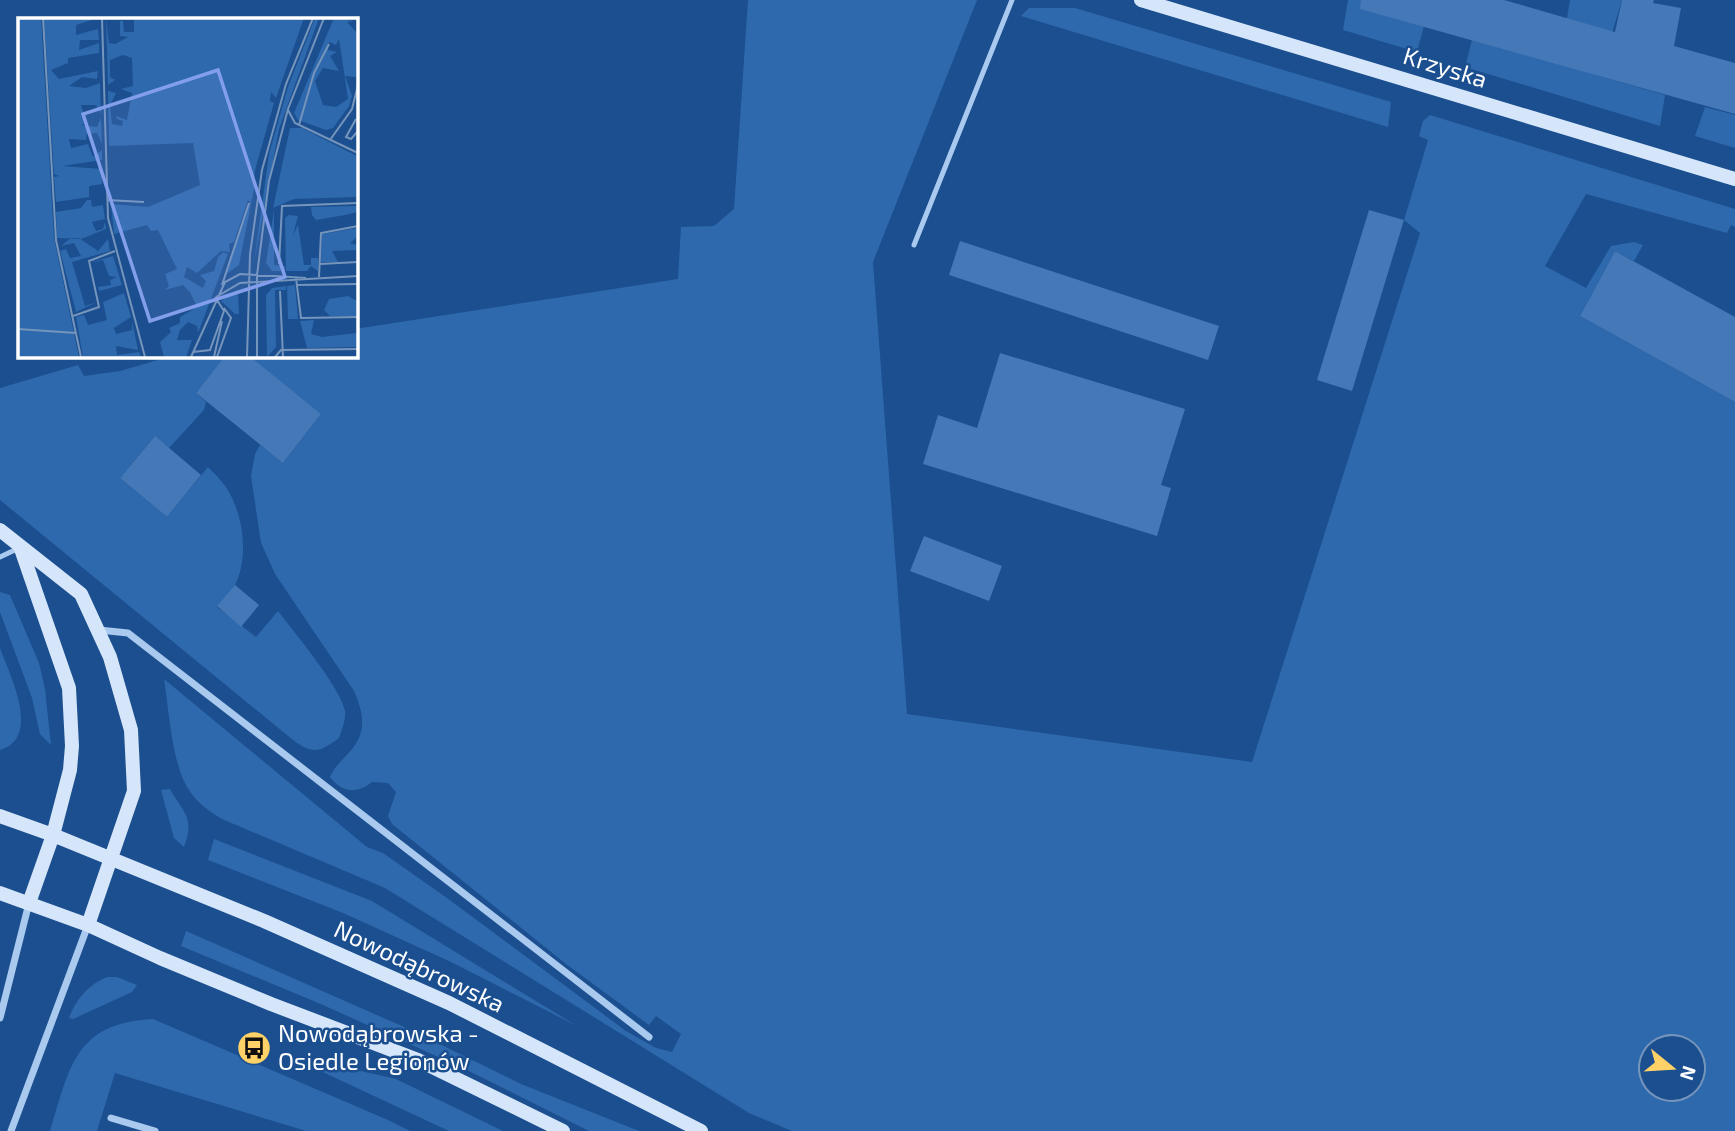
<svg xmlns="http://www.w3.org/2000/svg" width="1735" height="1131" viewBox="0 0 1735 1131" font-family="'Exo 2',sans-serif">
<rect width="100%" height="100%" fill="#1b4f8f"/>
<!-- green -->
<path fill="#2e69ad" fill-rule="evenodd" d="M 748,0 L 977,0 L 873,262 L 907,714 L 1252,762 L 1420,233 L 1404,220 L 1428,140 L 1419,136 L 1423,121 L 1430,115 L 1735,209 L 1735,227 L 1731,225 L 1727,233 L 1586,194 L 1545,266 L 1586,288 L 1611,246 L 1634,242 L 1643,245 L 1634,261 L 1615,251 L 1580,316 L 1735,402 L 1735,1131 L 792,1131 L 749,1113 L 385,888 L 222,819 C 209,811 197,803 189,790 C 172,765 169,710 164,679 L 367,847 L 383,853 L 447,898 L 626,1031 L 656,1048 L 672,1052 L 681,1034 L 656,1016 L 649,1025 L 566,964 L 392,824 L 388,816 L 396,792 L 388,783 L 372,782 C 357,794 342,793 330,777 C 336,763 347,757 355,745 C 367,727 362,710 354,691 L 275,574 L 261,543 L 251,476 L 255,454 L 260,445 L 284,462 L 321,414 L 272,376 L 236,373 L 221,362 L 196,393 L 206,402 L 204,410 L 169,448 L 154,437 L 120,478 L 167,517 L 208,467 C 217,476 227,486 232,498 C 244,522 248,560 235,585 C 231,592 223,600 217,607 L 256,637 L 278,611 C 294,632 341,688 345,711 C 346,720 342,729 339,738 C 320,752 313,755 293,740 L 0,500 L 0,388 L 78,365 L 84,376 L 120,371 L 175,355 L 355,355 L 355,329 L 678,279 L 681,227 L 714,226 L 734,209 ZM 1651,1047 L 1693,1047 L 1693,1089 L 1651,1089 Z
M 1348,0 L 1381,0 L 1424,26 L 1417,52 L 1343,30 Z
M 1570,0 L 1622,0 L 1599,76 L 1665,95 L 1660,126 L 1465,67 L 1472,40 L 1567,18 Z
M 1029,8 L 1075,8 L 1391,102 L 1388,127 L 1021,16 Z
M 1705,107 L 1735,115 L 1735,148 L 1695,136 Z
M 0,592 L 10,595 L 39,663 L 45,689 L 51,745 L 40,734 L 32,698 L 0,612 Z
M 0,648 C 10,676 42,737 0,750 Z
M 170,789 C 184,814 195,817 184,847 L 174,838 L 161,790 Z
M 214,839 L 372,901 L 577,1026 L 451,962 L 343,913 L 208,860 Z
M 186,931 L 411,1030 L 521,1084 L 639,1131 L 589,1131 L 465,1069 L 323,1005 L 181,946 Z
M 107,977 L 117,977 L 137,985 L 132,992 L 73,1019 L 69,1018 C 76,999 88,985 107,977 Z
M 153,1019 L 388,1120 L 410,1131 L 306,1131 L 115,1073 L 97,1131 L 50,1131 C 70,1068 74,1023 153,1019 Z
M 317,1061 L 396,1079 L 503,1131 L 449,1131 L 314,1068 Z"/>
<!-- building -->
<path fill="#4478b7" d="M 1361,0 L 1504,0 L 1615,32 L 1622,0 L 1654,0 L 1653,3 L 1681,8 L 1674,46 L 1735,63 L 1735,114 L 1360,9 Z
M 1369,210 L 1404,220 L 1352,391 L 1317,380 Z
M 960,241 L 1219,326 L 1208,360 L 949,275 Z
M 1615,251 L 1735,317 L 1735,402 L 1580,316 Z
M 1000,353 L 1185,409 L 1161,485 L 1171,488 L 1157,536 L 923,464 L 938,415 L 977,428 Z
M 226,355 L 248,355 L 321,414 L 283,463 L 196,393 Z
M 155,436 L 201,475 L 167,517 L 120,478 Z
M 924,536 L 1002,566 L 989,601 L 910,571 Z
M 235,585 L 259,605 L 241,627 L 217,606 Z"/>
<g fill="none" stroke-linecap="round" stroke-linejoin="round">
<!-- lane -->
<path stroke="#a9c9ee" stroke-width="5" d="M 914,245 L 1012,0
M 0,557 L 19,548"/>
<!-- street -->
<path stroke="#a9c9ee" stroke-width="7" d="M 99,630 L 128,633 L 649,1037
M 0,1018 L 29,903
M 111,1118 L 155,1131
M 11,1131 L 88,925"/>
<!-- secondary -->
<path stroke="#d6e6fa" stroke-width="14" d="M 1141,0 L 1735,179
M 0,530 L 81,594 L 110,657 L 131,730 L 134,791 L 88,925
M 21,549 L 69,688 L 72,746 L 70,770 L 53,835 L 29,903
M 0,816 L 53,835 L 264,921 L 449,1003 L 701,1131
M 0,893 L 88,925 L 160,958 L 271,1004 L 418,1060 L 563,1131"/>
</g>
<!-- icons -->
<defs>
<g id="bus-disc" transform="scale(1.75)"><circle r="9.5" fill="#ffd166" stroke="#1b4f8f"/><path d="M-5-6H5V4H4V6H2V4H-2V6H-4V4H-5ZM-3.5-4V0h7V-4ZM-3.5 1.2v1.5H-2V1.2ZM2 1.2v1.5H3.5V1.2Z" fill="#111"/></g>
</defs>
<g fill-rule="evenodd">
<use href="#bus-disc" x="254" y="1048"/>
</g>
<g text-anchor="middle" stroke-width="5" stroke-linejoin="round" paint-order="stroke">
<!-- street labels -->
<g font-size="24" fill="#fff" stroke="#1b4f8f">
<text transform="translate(1445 68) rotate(17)" y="8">Krzyska</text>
<text transform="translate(419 967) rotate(25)" y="8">Nowodąbrowska</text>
</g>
<!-- poi labels -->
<g font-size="24" fill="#fff" stroke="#1b4f8f" text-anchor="start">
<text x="278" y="1042">Nowodąbrowska -<tspan x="278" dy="28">Osiedle Legionów</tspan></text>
</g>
</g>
<!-- overview -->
<g transform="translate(18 18)">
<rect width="340" height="340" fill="#1b4f8f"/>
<path d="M 0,0 L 23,0 L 36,220 L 61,339 L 0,339 ZM 26,0 L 80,0 L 58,7 L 58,17 L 80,11 L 81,22 L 62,22 L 61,32 L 81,25 L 81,35 L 50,40 L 50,45 L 33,52 L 41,61 L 80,53 L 81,44 L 79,61 L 64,59 L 51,68 L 68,70 L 82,65 L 83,96 L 78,87 L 63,87 L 69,105 L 63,107 L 79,109 L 83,100 L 84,126 L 79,115 L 69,116 L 68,122 L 51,121 L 53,130 L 70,126 L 75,139 L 84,132 L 84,142 L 44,148 L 84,151 L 84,166 L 71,168 L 71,179 L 38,184 L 36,159 L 41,158 L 36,156 ZM 88,0 L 91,25 L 97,26 L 110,19 L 102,18 L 102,3 L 105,3 L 106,14 L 116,14 L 116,0 L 286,0 L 258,80 L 253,74 L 252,83 L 256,85 L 237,152 L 236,171 L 221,247 L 207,257 L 232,184 L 230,182 L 216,224 L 211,226 L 212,234 L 203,233 L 179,255 L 169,249 L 166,259 L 185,270 L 188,263 L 182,257 L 196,253 L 200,239 L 205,234 L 210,236 L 180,315 L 179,308 L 170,304 L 162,312 L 159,322 L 174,322 L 168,339 L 146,339 L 142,324 L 153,314 L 151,310 L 162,305 L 162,299 L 179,289 L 172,274 L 165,267 L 147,272 L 151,268 L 147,256 L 159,251 L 140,212 L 133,213 L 129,207 L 96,216 L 93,186 L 130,189 L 182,167 L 175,125 L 91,128 L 90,73 L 98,75 L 92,87 L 94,106 L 104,108 L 105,103 L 99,101 L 98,98 L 109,102 L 114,75 L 103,71 L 115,68 L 114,40 L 105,37 L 92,42 L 92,59 L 97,62 L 90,67 ZM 297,0 L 301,0 L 261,111 L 236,245 L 251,136 L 270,69 ZM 316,0 L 336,3 L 329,4 L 340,16 L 340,51 L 338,59 L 327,58 L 334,78 L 331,88 L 315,110 L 308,112 L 280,102 L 276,95 ZM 321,21 L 330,81 L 318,89 L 305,87 L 297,63 L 305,50 L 321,53 L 312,38 L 319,34 L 310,32 L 311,24 L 318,27 ZM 272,110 L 284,110 L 339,138 L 339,179 L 276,181 L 255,190 ZM 69,182 L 73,182 L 74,189 L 85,187 L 87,201 L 74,204 L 78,213 L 85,211 L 87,204 L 88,211 L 63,221 L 39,220 L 38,194 L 63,190 ZM 339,188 L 339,194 L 327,197 L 298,202 L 294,197 L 293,189 ZM 256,192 L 256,247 L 267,248 L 267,253 L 254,253 L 248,245 ZM 271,197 L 280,198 L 275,217 L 280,207 L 286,247 L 293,247 L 293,240 L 300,240 L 300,253 L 293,248 L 289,253 L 268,253 L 267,200 ZM 339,210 L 338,220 L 332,225 L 339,227 L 339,232 L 314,233 L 320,244 L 303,244 L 304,216 ZM 53,220 L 61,220 L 80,233 L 90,221 L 92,233 L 54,244 L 67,288 L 79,284 L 58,294 L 42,233 L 48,231 L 52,240 L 63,238 L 56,225 L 43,228 ZM 95,238 L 104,267 L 81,273 L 80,269 L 93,267 L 92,262 L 99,259 L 91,258 L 85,242 L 74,244 ZM 277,267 L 280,301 L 270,301 L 269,268 ZM 268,268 L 268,272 L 257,272 L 258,329 L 249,339 L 248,277 L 254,270 ZM 220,272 L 221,296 L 217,296 L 203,283 ZM 106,275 L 113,299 L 96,310 L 98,316 L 114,312 L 114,303 L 120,332 L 98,328 L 99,337 L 121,334 L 123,339 L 65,339 L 58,299 L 66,297 L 70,307 L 89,302 L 85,284 ZM 330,278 L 339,283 L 339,298 L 312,298 L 306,292 L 311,281 ZM 296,302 L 293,316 L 304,319 L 339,315 L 339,329 L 289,330 L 282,303 Z" fill="#2e69ad" fill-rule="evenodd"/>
<path fill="none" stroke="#7695bc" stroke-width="2" d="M 25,0 L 38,222 L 63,339M 84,0 L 90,200 L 127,339M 270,92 L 277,105 L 340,135M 338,101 L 328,119 L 333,121 L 340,113M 281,107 L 296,55 L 311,26M 312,122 L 334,91 L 340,67M 89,182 L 126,184M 261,246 L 264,188 L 340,185M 302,246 L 340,244M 301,259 L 303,215 L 340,208M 278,260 L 283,300 L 340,299M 204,267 L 231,185M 279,267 L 340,266M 262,273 L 265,339M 198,279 L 222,265 L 340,258M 55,298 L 81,289 L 71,243 L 97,233M 0,311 L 58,315M 175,334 L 192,332 L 206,293 L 197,279M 173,339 L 207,264 L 222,256 L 288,260M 196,339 L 204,303M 199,339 L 213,300 L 206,290M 229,339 L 232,236 L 244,152 L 268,66 L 295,0M 239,339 L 239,257 L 251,163 L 270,91 L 306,0M 257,339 L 263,332 L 340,331"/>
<path fill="#839eea" fill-opacity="0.15" stroke="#839eea" stroke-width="3.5" d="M 200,52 L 267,259 L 132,303 L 65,96 Z"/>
<rect width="340" height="340" fill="none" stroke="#fff" stroke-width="3.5"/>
</g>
<!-- north arrow -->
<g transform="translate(1672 1068) rotate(108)"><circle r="33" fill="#1b4f8f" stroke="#7695bc" stroke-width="2"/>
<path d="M0-5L12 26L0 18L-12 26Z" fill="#ffd166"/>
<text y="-10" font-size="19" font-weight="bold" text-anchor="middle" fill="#ffffff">N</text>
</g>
</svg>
